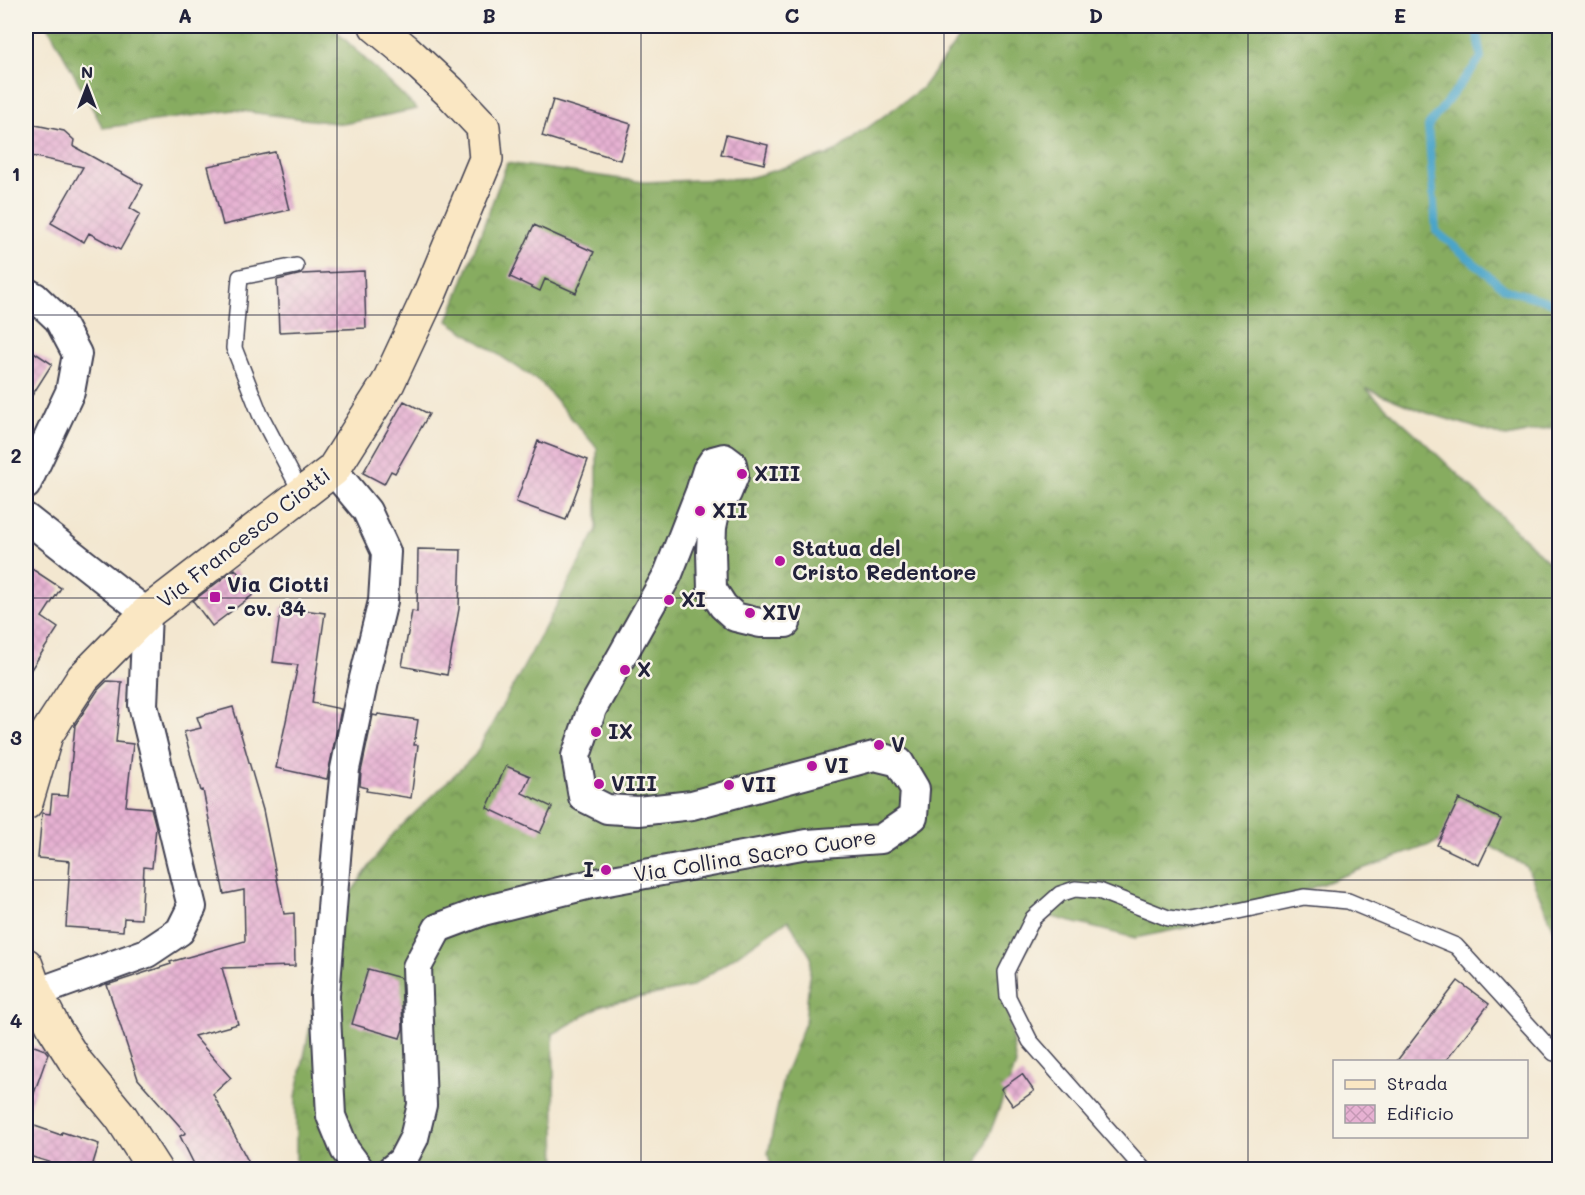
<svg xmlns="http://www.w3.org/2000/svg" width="1585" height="1195" viewBox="0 0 1585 1195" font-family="Mali,sans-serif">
<defs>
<pattern id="forest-crowns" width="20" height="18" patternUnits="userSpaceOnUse" patternTransform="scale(1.5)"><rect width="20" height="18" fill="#87ac61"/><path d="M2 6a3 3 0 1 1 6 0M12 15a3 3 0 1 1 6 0" fill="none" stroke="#6e8c51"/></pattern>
<pattern id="building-cross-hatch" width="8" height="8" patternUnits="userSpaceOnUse" patternTransform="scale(1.5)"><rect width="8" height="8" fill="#e6b1d2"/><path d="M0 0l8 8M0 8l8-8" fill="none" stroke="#c598b5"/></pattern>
</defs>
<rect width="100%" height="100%" fill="#f7f3e8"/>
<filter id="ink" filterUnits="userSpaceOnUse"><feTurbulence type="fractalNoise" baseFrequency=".0167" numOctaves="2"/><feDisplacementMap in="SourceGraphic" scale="12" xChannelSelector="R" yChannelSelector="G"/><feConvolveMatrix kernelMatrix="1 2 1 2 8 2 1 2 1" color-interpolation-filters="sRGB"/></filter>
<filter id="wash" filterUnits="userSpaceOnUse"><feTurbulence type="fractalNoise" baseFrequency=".008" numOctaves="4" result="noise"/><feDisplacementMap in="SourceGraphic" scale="24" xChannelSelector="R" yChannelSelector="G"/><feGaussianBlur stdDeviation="1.35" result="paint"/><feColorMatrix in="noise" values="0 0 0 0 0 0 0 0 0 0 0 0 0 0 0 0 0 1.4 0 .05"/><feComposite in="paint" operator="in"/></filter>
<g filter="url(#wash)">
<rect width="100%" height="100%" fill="#f3e7d0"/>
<!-- forest -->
<path fill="url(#forest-crowns)" stroke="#54674e" stroke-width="1.5" d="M 48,26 L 331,26 L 417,109 L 343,124 L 234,110 L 103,128 Z
M 958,26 L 1559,26 L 1559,426 L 1507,437 L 1424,412 L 1365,388 L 1419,437 L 1559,572 L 1559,941 L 1527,867 L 1466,832 L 1348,874 L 1233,918 L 1135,938 L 1048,916 L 1004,985 L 1016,1065 L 976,1169 L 927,1170 L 918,1168 L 917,1170 L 772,1169 L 768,1154 L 783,1078 L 805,1023 L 811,957 L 788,920 L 691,987 L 602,1005 L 553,1034 L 556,1169 L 296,1170 L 296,1097 L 331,921 L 390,837 L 475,755 L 534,648 L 597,529 L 597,448 L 541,383 L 448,321 L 507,163 L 644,182 L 749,178 L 833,153 L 922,88 L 959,38 Z"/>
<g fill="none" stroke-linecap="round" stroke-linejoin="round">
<!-- stream -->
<path stroke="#4ba5c9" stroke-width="8" d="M 1476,26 L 1481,58 L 1428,126 L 1436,231 L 1505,289 L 1560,305"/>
</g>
<g id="blocks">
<!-- building -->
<path fill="url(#building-cross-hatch)" d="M 553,100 L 631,124 L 620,160 L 542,136 Z
M 26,123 L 64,131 L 74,140 L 73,146 L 143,185 L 130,208 L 140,214 L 120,250 L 89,233 L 84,242 L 51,223 L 83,167 L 26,155 Z
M 726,135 L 768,145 L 764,164 L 721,154 Z
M 275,152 L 289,210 L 223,225 L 208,166 Z
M 534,225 L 594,252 L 576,293 L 545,279 L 540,291 L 510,277 Z
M 364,271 L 366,328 L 279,332 L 277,280 L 302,274 Z
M 26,347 L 52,364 L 26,405 Z
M 404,401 L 429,414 L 395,473 L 391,471 L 384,484 L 363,473 Z
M 538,441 L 588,460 L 566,520 L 516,502 Z
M 418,549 L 461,550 L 459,609 L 447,675 L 402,666 L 412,611 L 417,612 Z
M 26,565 L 61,588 L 42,617 L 58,628 L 26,677 Z
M 235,569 L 254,594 L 212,626 L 193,601 Z
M 281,607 L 325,613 L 312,703 L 341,709 L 327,779 L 276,768 L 298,665 L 273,662 Z
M 107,681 L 122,682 L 116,742 L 133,744 L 126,806 L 151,808 L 156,827 L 152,868 L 144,867 L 141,919 L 124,918 L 123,931 L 66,927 L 70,861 L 38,858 L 42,813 L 50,814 L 52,795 L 68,796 L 75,725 L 98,690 Z
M 233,707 L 263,810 L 284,914 L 294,913 L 295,966 L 222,968 L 238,1024 L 194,1036 L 231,1078 L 213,1094 L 248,1161 L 231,1170 L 197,1170 L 180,1136 L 186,1133 L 138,1079 L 107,985 L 171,964 L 170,962 L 245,941 L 244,890 L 224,894 L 203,790 L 201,791 L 184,732 L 201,728 L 197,717 Z
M 378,714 L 418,720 L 414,745 L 418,745 L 411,798 L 366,791 L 367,788 L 360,786 L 361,772 L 373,715 L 377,716 Z
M 506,766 L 530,776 L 522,793 L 552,807 L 540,833 L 487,808 Z
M 1459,799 L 1501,819 L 1479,865 L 1437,845 Z
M 368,969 L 401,978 L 403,1029 L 400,1038 L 352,1024 Z
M 1458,981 L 1489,1004 L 1445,1062 L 1396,1062 Z
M 26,1043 L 45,1050 L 48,1054 L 28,1110 L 26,1110 Z
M 1022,1074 L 1034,1091 L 1013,1106 L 1001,1089 Z
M 26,1123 L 61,1135 L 62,1132 L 99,1144 L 91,1170 L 49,1170 L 52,1163 L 26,1155 Z"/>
</g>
</g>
<g filter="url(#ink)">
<use href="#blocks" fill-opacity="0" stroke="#414051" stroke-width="1.5"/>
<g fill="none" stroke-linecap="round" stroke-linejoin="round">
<!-- lane casing -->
<g stroke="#414051" stroke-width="18">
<path id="lane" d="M 296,266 L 240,277 L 234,348 L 260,414 L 302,494
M 1144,1170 L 1030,1041 L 1008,997 L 1006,972 L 1033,918 L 1060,894 L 1075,889 L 1099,891 L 1168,918 L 1191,921 L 1304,897 L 1348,901 L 1456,946 L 1554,1053"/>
</g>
<!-- street casing -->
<g stroke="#414051" stroke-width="32">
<path id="street" d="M 26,292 L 35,297 L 59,320 L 77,354 L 70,392 L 26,485
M 333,470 L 367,511 L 386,552 L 383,601 L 364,678 L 345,769 L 337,846 L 325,996 L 331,1116 L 345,1150 L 360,1170
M 26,518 L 147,613 L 143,705 L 192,907 L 180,931 L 147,953 L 36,993
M 391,1170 L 402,1161 L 414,1138 L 422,1105 L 417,967 L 438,928 L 483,911 L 591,884 L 807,844 L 881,839 L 913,817 L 915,789 L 899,762 L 874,756 L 692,805 L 638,811 L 607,809 L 583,797 L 576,756 L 592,709 L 668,574 L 700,492 L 707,470 L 713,461 L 724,458 L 732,464 L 734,476 L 727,493 L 716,508 L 712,527 L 711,552 L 712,589 L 723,606 L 735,617 L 760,623 L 786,623"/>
</g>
<!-- secondary casing -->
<g stroke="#414051" stroke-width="36">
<path id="secondary" d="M 26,803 L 46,735 L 83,678 L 147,613 L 333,470 L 388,383 L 430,293 L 486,159 L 483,127 L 450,92 L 405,50 L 376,26
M 26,965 L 36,993 L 54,1028 L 75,1061 L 121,1117 L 155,1170"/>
</g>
<!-- lane -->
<use href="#lane" stroke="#fff" stroke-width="15"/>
<!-- street -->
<use href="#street" stroke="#fff" stroke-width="28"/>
<!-- secondary -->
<use href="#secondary" stroke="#fae7c3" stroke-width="33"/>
</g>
</g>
<!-- grid -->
<path fill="none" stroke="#22223b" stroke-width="1.5" stroke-opacity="0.55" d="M 337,26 L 337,1170M 641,26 L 641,1170M 944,26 L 944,1170M 1248,26 L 1248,1170M 26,315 L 1560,315M 26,598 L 1560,598M 26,880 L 1560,880"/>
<!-- markers -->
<g fill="#b5179e" stroke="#f7f3e8" stroke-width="2">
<circle cx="742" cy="474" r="6"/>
<circle cx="700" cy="511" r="6"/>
<circle cx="780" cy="561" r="6"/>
<rect x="209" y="591" width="12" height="12" rx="3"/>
<circle cx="669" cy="600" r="6"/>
<circle cx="750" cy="613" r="6"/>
<circle cx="625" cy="670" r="6"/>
<circle cx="596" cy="732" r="6"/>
<circle cx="879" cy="745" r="6"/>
<circle cx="812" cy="766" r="6"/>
<circle cx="599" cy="784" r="6"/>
<circle cx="729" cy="785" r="6"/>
<circle cx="606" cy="870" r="6"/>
</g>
<g text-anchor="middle" stroke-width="5" stroke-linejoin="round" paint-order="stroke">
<!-- poi labels -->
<g font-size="21" font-weight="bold" fill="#22223b" stroke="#f7f3e8" text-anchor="start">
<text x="754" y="481">XIII</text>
<text x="712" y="518">XII</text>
<text x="792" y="556">Statua del<tspan x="792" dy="24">Cristo Redentore</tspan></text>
<text x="227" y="592">Via Ciotti<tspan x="227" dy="24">- cv. 34</tspan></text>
<text x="681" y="607">XI</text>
<text x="762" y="620">XIV</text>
<text x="637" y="677">X</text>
<text x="608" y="739">IX</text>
<text x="891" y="752">V</text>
<text x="824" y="773">VI</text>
<text x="611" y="791">VIII</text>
<text x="741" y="792">VII</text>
<text x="594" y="877" text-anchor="end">I</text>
</g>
<!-- street labels -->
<g font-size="21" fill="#22223b" stroke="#f7f3e8">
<text transform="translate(244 538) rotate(-38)" y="7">Via Francesco Ciotti</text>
<text transform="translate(755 856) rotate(-9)" y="7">Via Collina Sacro Cuore</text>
</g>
</g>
<!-- margin -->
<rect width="1585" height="1195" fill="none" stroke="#f7f3e8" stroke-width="66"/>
<!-- legend -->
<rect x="1333" y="1060" width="195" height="78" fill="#f7f3e8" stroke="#a29fa3" stroke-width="1.5"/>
<rect x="1345" y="1080" width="30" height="9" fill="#fae7c3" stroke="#a29fa3" stroke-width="1.5"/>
<text x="1387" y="1090" font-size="18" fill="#22223b">Strada</text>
<rect x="1345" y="1105" width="30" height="18" fill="url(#building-cross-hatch)" stroke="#a29fa3" stroke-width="1.5"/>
<text x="1387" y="1120" font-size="18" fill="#22223b">Edificio</text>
<!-- north arrow -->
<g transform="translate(87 87)" stroke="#f7f3e8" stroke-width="4.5" paint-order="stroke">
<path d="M0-4.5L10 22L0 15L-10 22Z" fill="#22223b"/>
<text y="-9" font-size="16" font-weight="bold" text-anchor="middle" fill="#22223b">N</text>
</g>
<rect x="33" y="33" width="1519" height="1129" fill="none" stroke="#22223b" stroke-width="2"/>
<g font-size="20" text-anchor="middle" font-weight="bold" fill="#22223b">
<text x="185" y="23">A</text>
<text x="489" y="23">B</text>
<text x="792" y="23">C</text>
<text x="1096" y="23">D</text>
<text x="1400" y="23">E</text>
<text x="16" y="181">1</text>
<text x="16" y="463">2</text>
<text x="16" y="745">3</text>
<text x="16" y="1028">4</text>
</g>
</svg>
